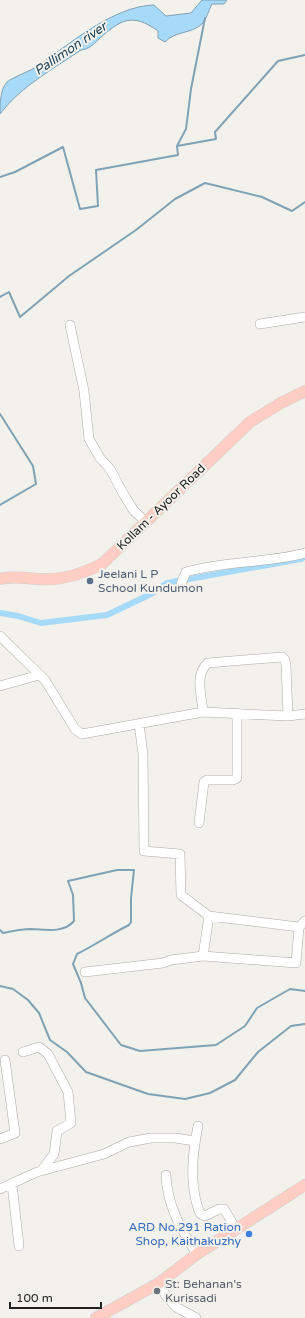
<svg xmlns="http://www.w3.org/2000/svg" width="305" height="1318" viewBox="0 0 305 1318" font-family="'Varela Round',sans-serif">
<rect width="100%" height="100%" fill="#f3f1eb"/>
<!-- water -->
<path fill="#a7d9f8" stroke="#7fa2b7" d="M 202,0 L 227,0 L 224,4 L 212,4 C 209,10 206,20 202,24 C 191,34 175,31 165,42 L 158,38 L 158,31 C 132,12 120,20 99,39 C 93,45 89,49 81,50 C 53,69 20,87 0,114 C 0,104 0,90 7,82 C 13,77 31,71 39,65 C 71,43 114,6 154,5 L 166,16 L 191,13 Z"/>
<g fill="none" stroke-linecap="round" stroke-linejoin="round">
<!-- stream -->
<path stroke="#7fa2b7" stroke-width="2" d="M 177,146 L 186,129 L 191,89 L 205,18
M 0,177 L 15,172 L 63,147 L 80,209 L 98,206 L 96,170 L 178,155 L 177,146 L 216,139 L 215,132 L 278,61 L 305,55
M 0,297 L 9,292 L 20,317 L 69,276 L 136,230 L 175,199 L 205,183 L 262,197 L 292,211 L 305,202
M 0,414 L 33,466 L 36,484 L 0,505
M 0,930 L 3,933 C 12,931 22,929 32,929 C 46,930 64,933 74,921 L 73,895 L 68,881 L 117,870 L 134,870 L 131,898 L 131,922 L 129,925 C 111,934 95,945 77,954 L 73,964 L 81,983 L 85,998 L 121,1045 L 140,1051 L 216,1045 L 245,1026 L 257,1008 L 290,989 L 305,991
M 0,986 L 13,989 L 28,1000 L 39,1013 L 50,1040 L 67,1052 L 86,1072 L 148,1094 L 185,1099 L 210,1093 L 235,1080 L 258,1052 L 291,1026 L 305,1024"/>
<!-- canal -->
<path stroke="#a7d9f8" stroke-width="6" d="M 0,613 L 18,616 L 41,623 L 107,615 L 151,594 L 167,583 L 301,559 L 305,557"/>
<!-- minor casing -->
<g stroke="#abaaa4" stroke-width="10">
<path id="minor" d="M 260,324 L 305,317
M 70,325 L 84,391 L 89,439 L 100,458 L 110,469 L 124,495 L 134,511 L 146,522
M 181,584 L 186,572 C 224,561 266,563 305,553
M 0,636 L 45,680 L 75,729 L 82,734 L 203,712 L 288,716 L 305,714
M 0,686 L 39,675
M 203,712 C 202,697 194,674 208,663 L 282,657 L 285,660 L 286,665 L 288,716
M 139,724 L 143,754 L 144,851 L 180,854 L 181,895 L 209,916
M 199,823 L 204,782 L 207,780 L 233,780 L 237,778 L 237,713
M 203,956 L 296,963 L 299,927
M 85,972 L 163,963 L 171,960 L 203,956 L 209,916 L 299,927 L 305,921
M 23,1052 L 39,1047 L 48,1054 L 68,1092 L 71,1123 L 57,1131 L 54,1154 L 42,1170
M 198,1126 C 193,1152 190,1175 196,1201 C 198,1207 198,1214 205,1216 L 219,1209 L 224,1209 L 236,1229
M 0,1139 L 15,1133 L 5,1060
M 166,1175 C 167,1205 181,1230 197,1254
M 12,1184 L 19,1246
M 0,1189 L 37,1172 L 104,1154 L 129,1142 L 151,1138 L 175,1138 L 195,1141
M 159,1283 L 166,1296 L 176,1307 L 196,1318"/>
</g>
<!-- major casing -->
<g stroke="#cecece" stroke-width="12">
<path id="major" d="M 0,579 C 13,576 25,578 38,579 C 60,581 82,574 102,564 L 250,422 L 281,403 L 305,391
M 96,1318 L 159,1283 L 197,1254 L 305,1185"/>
</g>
<!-- minor -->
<use href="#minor" stroke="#fff" stroke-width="9"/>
<!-- major -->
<use href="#major" stroke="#fecec5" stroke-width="11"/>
</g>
<!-- markers -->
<circle fill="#5c6f8a" stroke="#f3f1eb" stroke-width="1.5" cx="90" cy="581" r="4"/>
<circle fill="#3f7fe0" stroke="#f3f1eb" stroke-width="1.5" cx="249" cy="1234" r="4"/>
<circle fill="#6b7280" stroke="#f3f1eb" stroke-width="1.5" cx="157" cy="1291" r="4"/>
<g text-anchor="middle" stroke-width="4" stroke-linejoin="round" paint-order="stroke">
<!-- street labels -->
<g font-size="12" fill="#21211f" stroke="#f3f1eb">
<text transform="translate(161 507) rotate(-44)" y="4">Kollam - Ayoor Road</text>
</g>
<!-- service labels -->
<g font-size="12" fill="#4e5e75" stroke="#f3f1eb" text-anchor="start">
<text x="98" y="578">Jeelani L P<tspan x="98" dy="14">School Kundumon</tspan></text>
</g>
<!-- shop labels -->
<g font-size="12" fill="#366cbe" stroke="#f3f1eb" text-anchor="end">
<text x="241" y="1231">ARD No.291 Ration<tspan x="241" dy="14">Shop, Kaithakuzhy</tspan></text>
</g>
<!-- worship labels -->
<g font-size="12" fill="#5b616d" stroke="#f3f1eb" text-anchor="start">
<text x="165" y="1288">St: Behanan's<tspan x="165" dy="14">Kurissadi</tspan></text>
</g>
<!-- water labels -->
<g font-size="13" font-style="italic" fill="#1e4359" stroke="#f3f1eb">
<text transform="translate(70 48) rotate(-34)" y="5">Pallimon river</text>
</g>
</g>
<!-- scale -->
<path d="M10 1302v6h91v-6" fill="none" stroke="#21211f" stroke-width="2"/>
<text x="16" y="1302" font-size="12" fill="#21211f" stroke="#f3f1eb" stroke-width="3" paint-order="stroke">100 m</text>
</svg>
